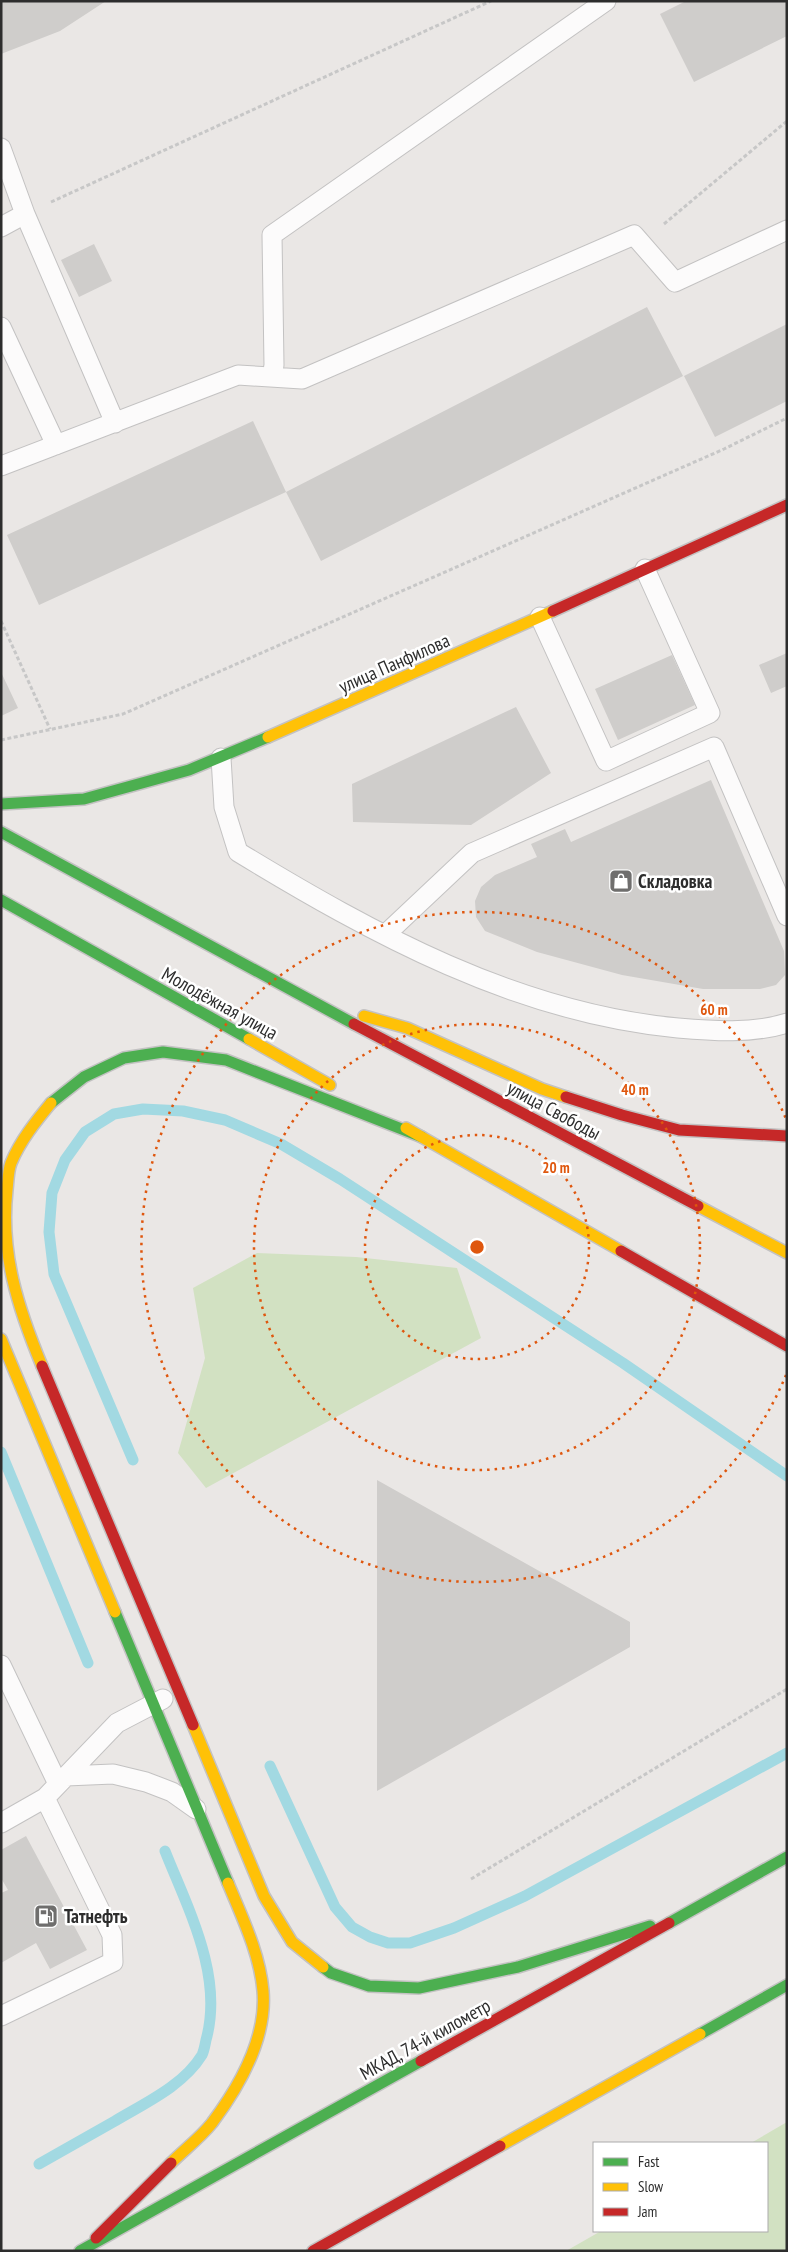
<svg xmlns="http://www.w3.org/2000/svg" width="788" height="2252" viewBox="0 0 788 2252" font-family="'PT Sans Narrow',sans-serif">
<rect width="100%" height="100%" fill="#eae7e5"/>
<!-- green -->
<path fill="#d2e1c2" d="M 257,1253 L 356,1257 L 457,1268 L 481,1338 L 206,1488 L 178,1453 L 205,1358 L 193,1288 Z
M 787,2122 L 787,2250 L 566,2251 L 601,2231 L 767,2231 L 767,2143 L 751,2143 Z"/>
<g fill="none" stroke-linecap="round" stroke-linejoin="round">
<!-- stream -->
<path stroke="#a2d9e2" stroke-width="11" d="M 1,1452 L 88,1663
M 133,1460 L 54,1274 L 49,1232 L 52,1193 L 65,1160 L 85,1132 L 114,1114 L 143,1109 L 183,1111 L 225,1120 L 281,1144 L 340,1179 L 623,1363 L 787,1476
M 270,1766 L 335,1907 L 352,1927 L 370,1937 L 388,1943 L 410,1943 L 454,1928 L 525,1896 L 787,1753
M 39,2164 C 64,2150 90,2135 115,2121 C 145,2103 183,2086 202,2055 C 204,2051 205,2045 206,2040 C 224,1976 188,1909 165,1851"/>
</g>
<!-- building -->
<path fill="#cfcdcb" d="M 1,1 L 106,1 L 60,31 L 1,54 Z
M 686,1 L 787,1 L 787,36 L 694,82 L 660,14 Z
M 94,244 L 112,281 L 79,297 L 61,260 Z
M 647,307 L 683,376 L 321,561 L 286,492 Z
M 787,324 L 787,401 L 715,437 L 684,376 Z
M 253,421 L 286,492 L 39,605 L 7,535 Z
M 787,653 L 787,686 L 771,693 L 759,665 Z
M 672,655 L 695,705 L 618,740 L 595,689 Z
M 1,672 L 18,708 L 1,716 Z
M 516,707 L 551,773 L 471,825 L 353,822 L 352,784 Z
M 711,780 L 784,951 L 785,975 L 776,985 L 760,989 L 703,989 L 622,975 L 537,952 L 485,931 L 476,917 L 475,901 L 481,887 L 495,875 L 537,857 L 531,844 L 565,829 L 571,842 Z
M 377,1480 L 630,1622 L 630,1647 L 377,1791 Z
M 26,1836 L 87,1950 L 50,1969 L 36,1943 L 1,1963 L 1,1893 L 8,1890 L 1,1878 L 1,1850 Z"/>
<g fill="none" stroke-linecap="round" stroke-linejoin="round">
<!-- lane casing -->
<g stroke="#c3c2c2" stroke-width="21">
<path id="lane" d="M 1,148 L 25,214 L 1,227
M 25,214 L 115,423
M 1,327 L 56,445
M 272,377 L 274,365 L 272,235 L 606,1
M 1,466 L 238,375 L 302,379 L 634,235 L 675,282 L 787,230
M 540,617 L 606,761 L 710,713 L 645,569
M 221,758 L 224,807 L 238,852 C 373,934 517,1013 678,1028 C 713,1031 752,1034 787,1023
M 386,934 L 472,853 L 714,747 L 787,916
M 1,1665 L 58,1784
M 66,1776 L 113,1774 L 146,1782 L 172,1792 L 196,1809
M 1,1823 L 45,1798 L 117,1723 L 163,1699
M 1,2016 L 113,1962 L 112,1935 L 45,1798"/>
</g>
<!-- fast casing -->
<g stroke="#c3c2c2" stroke-width="14">
<path id="fast" d="M 1,804 L 84,799 L 189,770 L 268,737
M 1,832 L 354,1024
M 1,900 L 249,1039
M 51,1103 L 84,1077 L 124,1058 L 163,1052 L 226,1060 L 422,1137
M 115,1612 L 228,1883
M 669,1923 L 787,1857
M 323,1967 L 331,1973 L 369,1986 L 419,1988 L 518,1967 L 650,1926
M 700,2034 L 787,1985
M 80,2251 L 421,2061"/>
</g>
<!-- slow casing -->
<g stroke="#c3c2c2" stroke-width="14">
<path id="slow" d="M 268,737 L 553,611
M 364,1016 L 407,1028 L 542,1089 L 566,1097
M 249,1039 L 330,1085
M 406,1128 L 621,1251
M 698,1206 L 787,1253
M 1,1339 L 115,1612
M 42,1366 C 18,1308 0,1253 7,1190 C 8,1181 8,1171 11,1163 C 20,1141 36,1121 51,1103
M 193,1725 L 264,1896 L 292,1942 L 323,1967
M 500,2146 L 700,2034
M 171,2163 C 184,2150 200,2138 212,2123 C 239,2087 267,2038 263,1991 C 260,1954 242,1917 228,1883"/>
</g>
<!-- jam casing -->
<g stroke="#c3c2c2" stroke-width="14">
<path id="jam" d="M 553,611 L 787,505
M 354,1024 L 698,1206
M 566,1097 L 622,1115 L 679,1130 L 787,1136
M 621,1251 L 787,1346
M 42,1366 L 193,1725
M 421,2061 L 669,1923
M 96,2238 L 171,2163
M 313,2251 L 500,2146"/>
</g>
<!-- path -->
<path stroke="#c7c7c7" stroke-width="3" stroke-dasharray="4 2.5" stroke-linecap="butt" d="M 51,202 L 491,1
M 664,224 L 787,121
M 1,621 L 50,729
M 1,740 L 123,714 L 724,449 L 787,418
M 471,1879 L 787,1689"/>
<!-- lane -->
<use href="#lane" stroke="#fcfbfb" stroke-width="19"/>
<!-- fast -->
<use href="#fast" stroke="#4caf50" stroke-width="11"/>
<!-- slow -->
<use href="#slow" stroke="#ffc107" stroke-width="11"/>
<!-- jam -->
<use href="#jam" stroke="#c62828" stroke-width="11"/>
</g>
<!-- distance rings -->
<g fill="none" stroke="#df570e" stroke-width="2.5" stroke-dasharray="2.5 5">
<circle cx="477" cy="1247" r="112"/>
<circle cx="477" cy="1247" r="223"/>
<path d="M786 1375A335 335 0 1 1 786 1119"/>
</g>
<!-- icons -->
<defs>
<g id="shop-square" transform="scale(1.25)"><rect x="-9" y="-9" width="18" height="18" rx="4" fill="#6f6e6d" stroke="#fff"/><path d="M-5-2.5h2.3a2.7 3.5 0 0 1 5.4 0H5L5.5 6h-11ZM-1.5-2.5h3a1.5 2.3 0 0 0-3 0Z" fill="#fff"/></g>
<g id="fuel-square" transform="scale(1.25)"><rect x="-9" y="-9" width="18" height="18" rx="4" fill="#6f6e6d" stroke="#fff"/><path d="M-5.5-6h7V0h2V4h1.3V-2.5L3-4.5l.8-.8L6-3V5H2.5V1h-1V6h-7ZM-4.2-4.7v3.2H.2V-4.7Z" fill="#fff"/></g>
</defs>
<g fill-rule="evenodd">
<use href="#shop-square" x="621" y="881"/>
<use href="#fuel-square" x="46" y="1916"/>
</g>
<g text-anchor="middle" stroke-width="5" stroke-linejoin="round" paint-order="stroke">
<!-- street labels -->
<g font-size="19" fill="#2d2d2d" stroke="#fff">
<text transform="translate(394 663) rotate(-24)" y="7">улица Панфилова</text>
<text transform="translate(220 1003) rotate(29)" y="7">Молодёжная улица</text>
<text transform="translate(554 1110) rotate(28)" y="7">улица Свободы</text>
<text transform="translate(425 2039) rotate(-29)" y="7">МКАД, 74-й километр</text>
</g>
<!-- poi labels -->
<g font-size="19" font-weight="bold" fill="#2d2d2d" stroke="#fff" text-anchor="start">
<text x="638" y="888">Складовка</text>
<text x="64" y="1923">Татнефть</text>
</g>
</g>
<circle cx="477" cy="1247" r="8" fill="#df570e" stroke="#fff" stroke-width="2.5"/>
<g font-size="15" text-anchor="middle" font-weight="bold" fill="#df570e" stroke="#fff" stroke-width="5" stroke-linejoin="round" paint-order="stroke">
<text x="714" y="1015">60 m</text>
<text x="635" y="1095">40 m</text>
<text x="556" y="1173">20 m</text>
</g>
<!-- border -->
<rect width="788" height="2252" fill="none" stroke="#2d2d2d" stroke-width="5"/>
<!-- legend -->
<rect x="593" y="2142" width="175" height="90" fill="#ffffff" stroke="#ababab"/>
<rect x="603" y="2158" width="25" height="8" fill="#4caf50" stroke="#ababab"/>
<text x="638" y="2167" font-size="15" fill="#2d2d2d">Fast</text>
<rect x="603" y="2183" width="25" height="8" fill="#ffc107" stroke="#ababab"/>
<text x="638" y="2192" font-size="15" fill="#2d2d2d">Slow</text>
<rect x="603" y="2208" width="25" height="8" fill="#c62828" stroke="#ababab"/>
<text x="638" y="2217" font-size="15" fill="#2d2d2d">Jam</text>
</svg>
